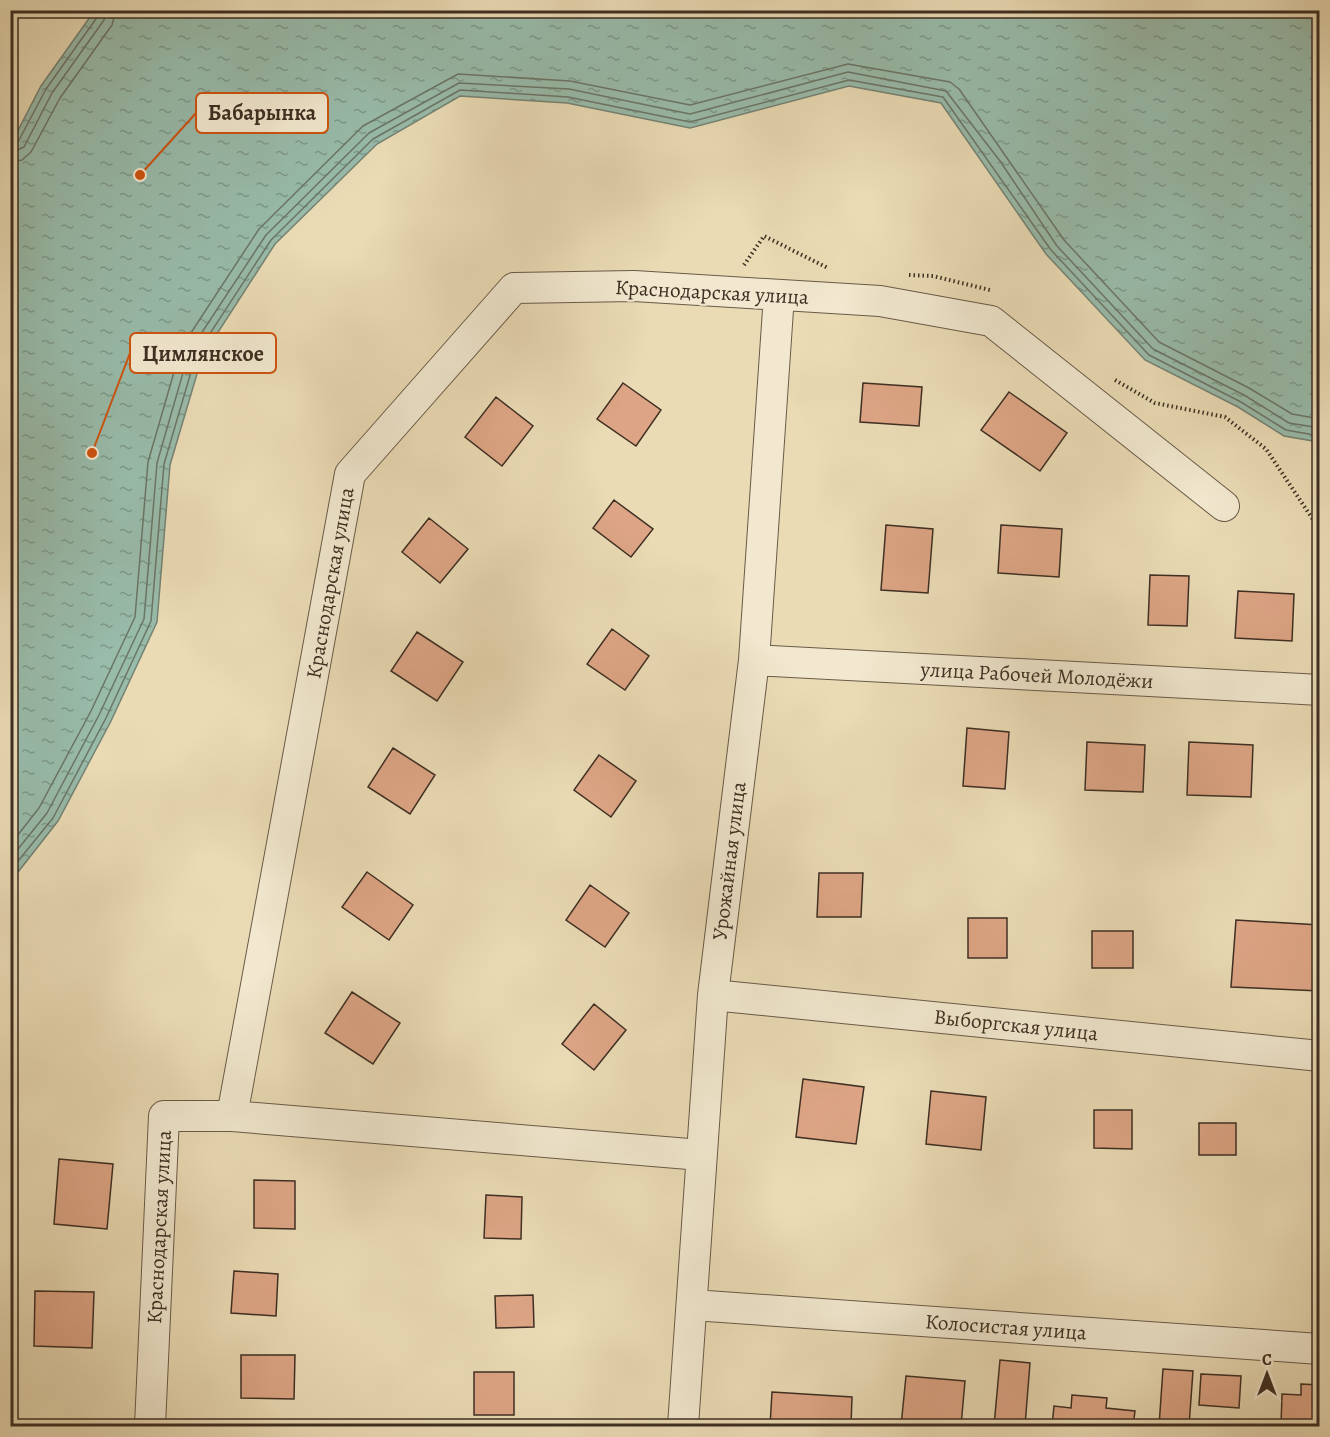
<svg xmlns="http://www.w3.org/2000/svg" width="1330" height="1437" viewBox="0 0 1330 1437" font-family="Alegreya,serif">
<defs>
<pattern id="water-ripples" width="26" height="14" patternUnits="userSpaceOnUse" patternTransform="scale(1.5)"><rect width="26" height="14" fill="#98bbaa"/><path d="M2 4q2-2 4 0t4 0M15 11q2-2 4 0t4 0" fill="none" stroke="#7d988a"/></pattern>
</defs>
<rect width="100%" height="100%" fill="#eadbb5"/>
<filter id="stains"><feTurbulence type="fractalNoise" baseFrequency=".00333" numOctaves="4"/><feColorMatrix values="0 0 0 0 .2 0 0 0 0 .09 0 0 0 0 .02 0 0 0 .5 -.17"/></filter>
<radialGradient id="worn" r=".72"><stop offset=".6" stop-color="#630" stop-opacity="0"/><stop offset="1" stop-color="#630" stop-opacity=".3"/></radialGradient>
<!-- water -->
<path fill="url(#water-ripples)" stroke="#748374" stroke-width="1.5" d="M 95,10 L 1319,11 L 1319,442 L 1284,436 L 1238,407 L 1145,360 L 1046,254 L 941,103 L 849,86 L 690,128 L 567,103 L 460,96 L 377,144 L 275,244 L 202,357 L 170,465 L 157,622 L 111,721 L 58,821 L 11,881 L 11,144 L 41,86 Z"/>
<g fill="none" stroke-linecap="round" stroke-linejoin="round">
<!-- shore -->
<path stroke="#6b7566" stroke-width="1.5" d="M 10,145 L 18,142 L 46,89 L 98,16 L 99,10
M 10,153 L 24,147 L 52,93 L 104,20 L 107,10
M 10,162 L 22,160 L 31,152 L 60,98 L 112,25 L 116,10
M 10,845 L 39,808 L 91,711 L 135,617 L 148,462 L 181,348 L 259,229 L 363,126 L 458,74 L 570,81 L 690,105 L 848,64 L 950,82 L 959,89 L 1064,240 L 1159,342 L 1249,388 L 1292,414 L 1320,419
M 10,859 L 47,813 L 99,715 L 144,619 L 157,463 L 189,352 L 266,235 L 369,133 L 459,83 L 569,89 L 690,114 L 848,72 L 946,91 L 1000,161 L 1057,246 L 1153,349 L 1244,395 L 1289,423 L 1320,428
M 10,871 L 53,818 L 106,718 L 151,621 L 164,464 L 196,355 L 271,240 L 373,139 L 460,90 L 568,97 L 690,122 L 849,80 L 943,97 L 1051,250 L 1149,355 L 1241,402 L 1286,430 L 1320,436"/>
</g>
<!-- building -->
<path fill="#dda585" stroke="#3e2f23" stroke-width="1.5" d="M 623,383 L 661,410 L 636,446 L 597,419 Z
M 863,383 L 922,387 L 919,426 L 860,422 Z
M 1009,392 L 1067,433 L 1040,471 L 981,430 Z
M 496,397 L 533,426 L 502,466 L 465,437 Z
M 614,500 L 653,529 L 631,557 L 593,528 Z
M 429,518 L 468,549 L 440,583 L 402,552 Z
M 886,525 L 933,529 L 928,593 L 881,590 Z
M 1001,525 L 1062,529 L 1059,577 L 998,573 Z
M 1150,575 L 1189,576 L 1187,626 L 1148,625 Z
M 1238,591 L 1294,594 L 1292,641 L 1235,638 Z
M 612,629 L 649,656 L 625,690 L 587,664 Z
M 417,632 L 463,662 L 437,701 L 391,671 Z
M 967,728 L 1009,732 L 1005,789 L 963,786 Z
M 1087,742 L 1145,745 L 1143,792 L 1085,790 Z
M 1189,742 L 1253,745 L 1251,797 L 1187,795 Z
M 393,748 L 435,775 L 410,814 L 368,787 Z
M 599,755 L 636,781 L 611,817 L 574,790 Z
M 367,872 L 413,905 L 389,940 L 342,907 Z
M 819,873 L 863,873 L 861,917 L 817,917 Z
M 590,885 L 629,913 L 605,947 L 566,920 Z
M 968,918 L 1007,918 L 1007,958 L 968,958 Z
M 1236,920 L 1320,925 L 1320,991 L 1231,987 Z
M 1092,931 L 1133,931 L 1133,968 L 1092,968 Z
M 352,992 L 400,1023 L 373,1064 L 325,1033 Z
M 594,1004 L 626,1030 L 594,1070 L 562,1044 Z
M 803,1079 L 864,1087 L 856,1144 L 796,1137 Z
M 931,1091 L 986,1097 L 981,1150 L 926,1144 Z
M 1315,1099 L 1320,1099 L 1320,1134 L 1316,1134 Z
M 1094,1110 L 1132,1110 L 1132,1149 L 1094,1148 Z
M 1199,1123 L 1236,1123 L 1236,1155 L 1199,1155 Z
M 59,1159 L 113,1164 L 107,1229 L 54,1224 Z
M 254,1180 L 295,1181 L 295,1229 L 254,1228 Z
M 486,1195 L 522,1197 L 521,1239 L 484,1238 Z
M 234,1271 L 278,1274 L 276,1316 L 231,1313 Z
M 35,1291 L 94,1292 L 92,1348 L 34,1346 Z
M 533,1295 L 534,1327 L 496,1328 L 495,1296 Z
M 241,1355 L 295,1355 L 294,1399 L 241,1398 Z
M 1000,1360 L 1030,1363 L 1025,1426 L 994,1426 Z
M 1163,1369 L 1193,1371 L 1189,1426 L 1159,1426 Z
M 474,1372 L 514,1372 L 514,1415 L 474,1415 Z
M 1201,1374 L 1241,1376 L 1239,1408 L 1199,1405 Z
M 906,1376 L 965,1381 L 961,1426 L 901,1426 Z
M 1301,1384 L 1320,1385 L 1320,1426 L 1281,1426 L 1282,1394 L 1301,1395 Z
M 772,1392 L 852,1397 L 851,1426 L 770,1426 Z
M 1072,1395 L 1107,1398 L 1106,1408 L 1135,1411 L 1133,1426 L 1052,1426 L 1054,1406 L 1071,1408 Z"/>
<g fill="none" stroke-linecap="round" stroke-linejoin="round">
<!-- minor casing -->
<g stroke="#695a48" stroke-width="32">
<path id="minor" d="M 754,660 L 1320,690
M 713,995 L 1320,1056
M 232,1116 L 701,1155
M 693,1305 L 1320,1349
M 150,1426 L 164,1116 L 232,1116 L 350,474 L 514,288 L 634,286 L 880,301 L 991,321 L 1224,506
M 683,1426 L 713,995 L 754,660 L 779,295"/>
</g>
<!-- path -->
<path stroke="#3e2f23" stroke-width="4" stroke-dasharray="1.5 3" stroke-linecap="butt" d="M 744,265 L 764,236 L 828,268
M 909,275 L 933,276 L 990,290
M 1115,380 L 1155,403 L 1225,417 L 1266,449 L 1320,530"/>
<!-- minor -->
<use href="#minor" stroke="#f1e8cf" stroke-width="30"/>
</g>
<g text-anchor="middle" stroke-width="4.5" stroke-linejoin="round" paint-order="stroke">
<!-- street labels -->
<g font-size="21" fill="#3e2f23" stroke="#f1e8cf">
<text transform="translate(712 292) rotate(3)" y="7">Краснодарская улица</text>
<text transform="translate(330 583) rotate(-80)" y="7">Краснодарская улица</text>
<text transform="translate(1037 675) rotate(3)" y="7">улица Рабочей Молодёжи</text>
<text transform="translate(729 861) rotate(-83)" y="7">Урожайная улица</text>
<text transform="translate(1016 1025) rotate(6)" y="7">Выборгская улица</text>
<text transform="translate(159 1227) rotate(-87)" y="7">Краснодарская улица</text>
<text transform="translate(1006 1327) rotate(4)" y="7">Колосистая улица</text>
</g>
</g>
<!-- callouts -->
<path fill="none" stroke="#ce530f" stroke-width="2" d="M140 175L196 113M92 453L130 353"/>
<g fill="#ce530f" stroke="#f1e8cf" stroke-width="2">
<circle cx="140" cy="175" r="6"/>
<circle cx="92" cy="453" r="6"/>
</g>
<g fill="#f1e8cf" stroke="#ce530f" stroke-width="2">
<rect x="196" y="93" width="132" height="40" rx="6"/>
<rect x="130" y="333" width="146" height="40" rx="6"/>
</g>
<g font-size="22" text-anchor="middle" font-weight="bold" fill="#3e2f23">
<text x="262" y="120">Бабарынка</text>
<text x="203" y="361">Цимлянское</text>
</g>
<!-- margin -->
<rect width="1330" height="1437" fill="none" stroke="#eadbb5" stroke-width="36"/>
<rect x="12" y="12" width="1306" height="1413" fill="none" stroke="#3e2f23" stroke-width="3"/>
<rect x="18" y="18" width="1294" height="1401" fill="none" stroke="#3e2f23" stroke-width="1.5"/>
<!-- north arrow -->
<g transform="translate(1267 1374)" stroke="#f1e8cf" stroke-width="4.5" paint-order="stroke">
<path d="M0-4.5L10 22L0 15L-10 22Z" fill="#3e2f23"/>
<text y="-9" font-size="16" font-weight="bold" text-anchor="middle" fill="#3e2f23">С</text>
</g>
<rect width="100%" height="100%" filter="url(#stains)"/>
<rect width="100%" height="100%" fill="url(#worn)"/>
</svg>
